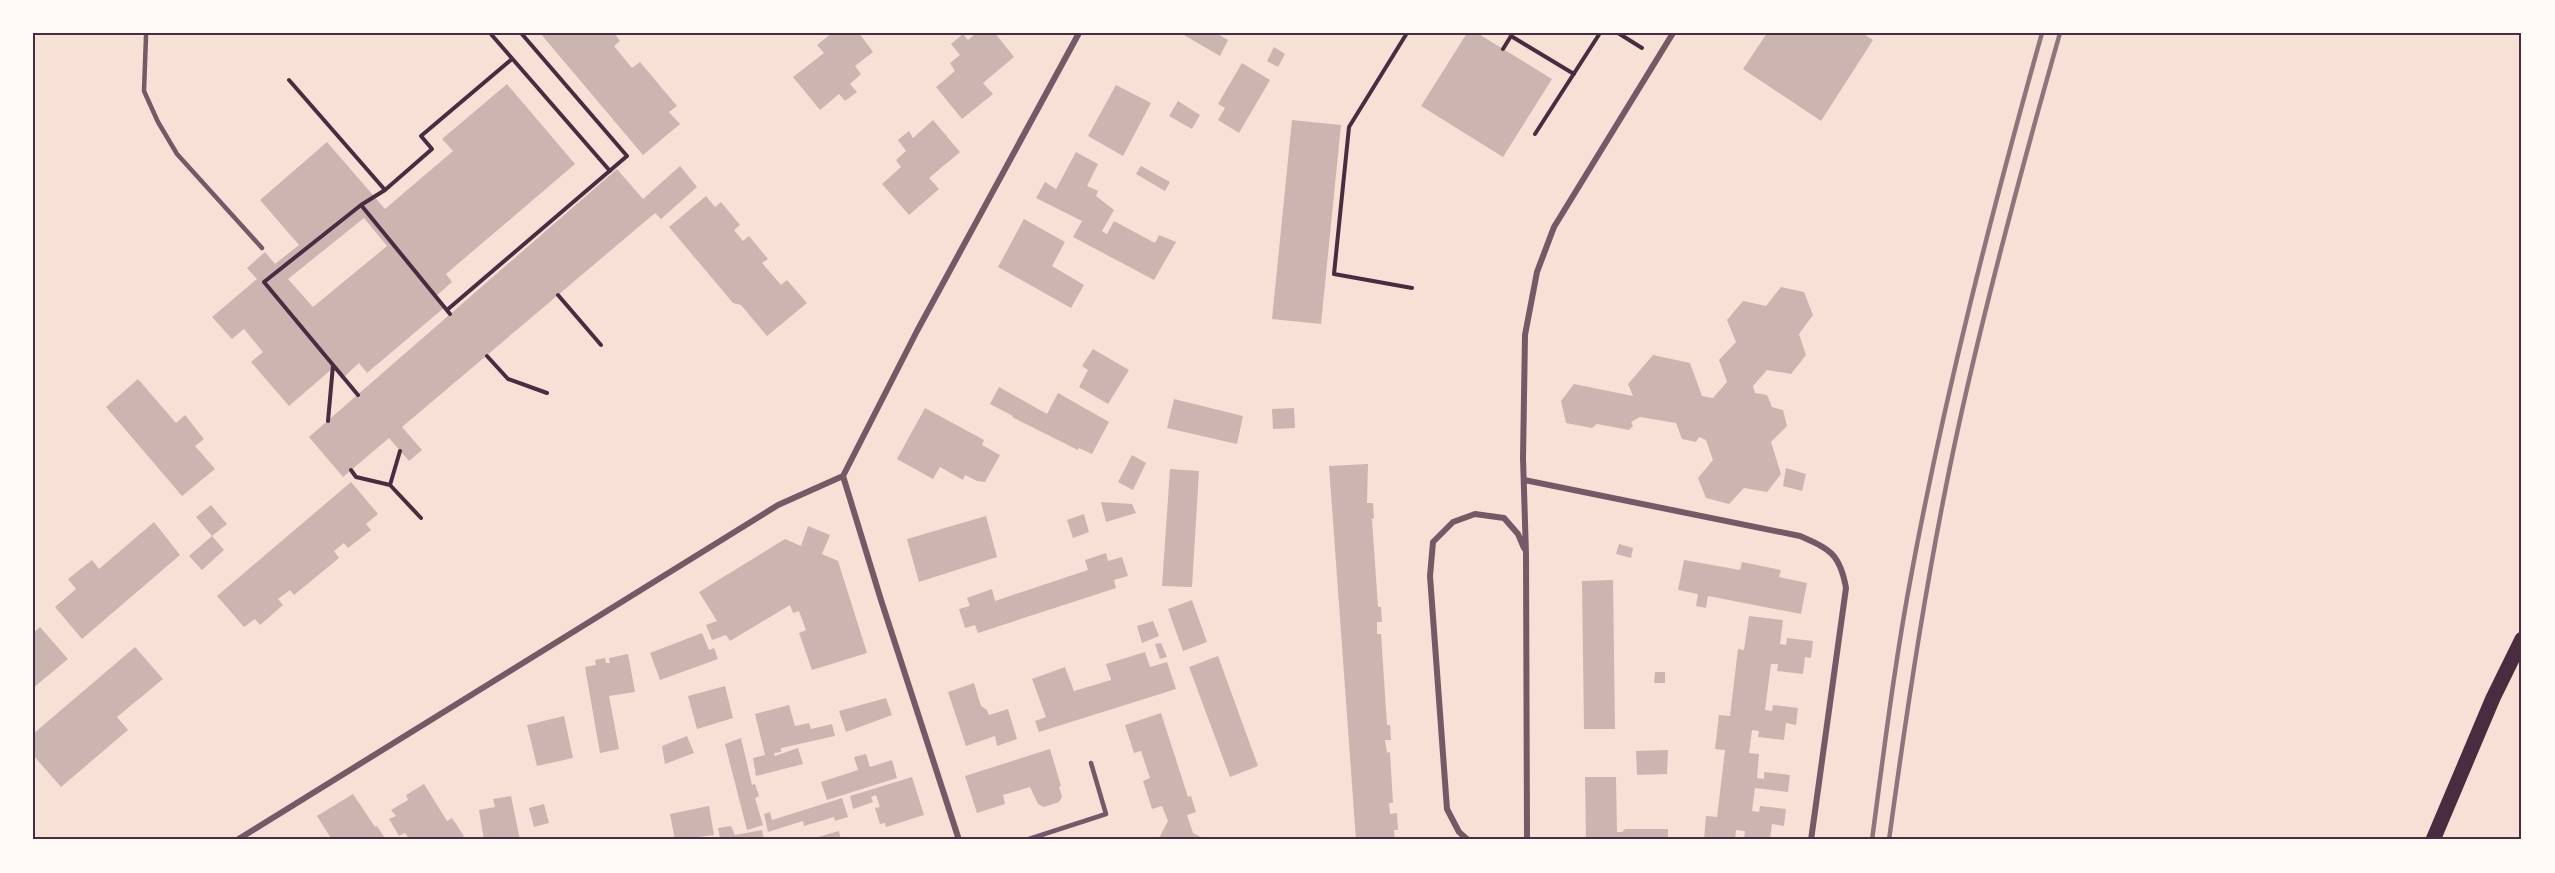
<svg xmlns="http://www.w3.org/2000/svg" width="2555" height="873" viewBox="0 0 2555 873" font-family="Montserrat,sans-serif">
<rect width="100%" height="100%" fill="#f7e1d7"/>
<!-- building -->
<path fill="#ccb4b1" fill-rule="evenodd" d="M 540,33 L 614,33 L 620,41 L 614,46 L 632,68 L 640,62 L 677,106 L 669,112 L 680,124 L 643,155 Z
M 832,33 L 859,33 L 873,52 L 855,66 L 861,74 L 850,84 L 857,92 L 845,101 L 839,94 L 820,110 L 793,77 L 824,53 L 817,45 Z
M 976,33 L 995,33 L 1014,57 L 983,83 L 993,94 L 962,119 L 936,87 L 955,71 L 950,63 L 960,55 L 951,44 L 963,34 L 968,40 Z
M 1185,33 L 1216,33 L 1228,40 L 1220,56 L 1184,35 Z
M 1467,33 L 1477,33 L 1552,79 L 1503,157 L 1421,106 Z
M 1767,33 L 1862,33 L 1873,40 L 1821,121 L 1743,69 Z
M 1274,47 L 1285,54 L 1278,67 L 1267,61 Z
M 1242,63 L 1270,80 L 1239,133 L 1218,120 L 1225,108 L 1218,104 Z
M 507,84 L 575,164 L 446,274 L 452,282 L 436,296 L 445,307 L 367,373 L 359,363 L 342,379 L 333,368 L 289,406 L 251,362 L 263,352 L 244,329 L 232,339 L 212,317 L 257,279 L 247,268 L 265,252 L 275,264 L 299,245 L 260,200 L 327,142 L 385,209 L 453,151 L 442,139 ZM 364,218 L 387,246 L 313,307 L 288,279 Z
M 1116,85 L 1151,103 L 1123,156 L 1088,136 Z
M 1178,101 L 1200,115 L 1192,129 L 1169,116 Z
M 933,120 L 960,152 L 929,178 L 939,189 L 909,215 L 882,184 L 901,167 L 896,160 L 906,151 L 898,140 L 909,131 L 913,138 Z
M 1292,120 L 1341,125 L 1321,324 L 1272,319 Z
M 1076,152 L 1098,164 L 1087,186 L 1098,191 L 1096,196 L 1114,210 L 1102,231 L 1107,234 L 1114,221 L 1155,243 L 1159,235 L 1176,242 L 1154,280 L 1073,237 L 1082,221 L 1036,198 L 1045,182 L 1056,189 Z
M 680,166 L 697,187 L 661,219 L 655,213 L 402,427 L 422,450 L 409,461 L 389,438 L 343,477 L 309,437 L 617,169 L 643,199 Z
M 1141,166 L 1170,182 L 1165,191 L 1136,174 Z
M 706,196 L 715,207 L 721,202 L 740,225 L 734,230 L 743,241 L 749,236 L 768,259 L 762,263 L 781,285 L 787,280 L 807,303 L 767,336 L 741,305 L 733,303 L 669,227 Z
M 1024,219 L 1065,242 L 1052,266 L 1084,285 L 1071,308 L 998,267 Z
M 1781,287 L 1804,292 L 1813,315 L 1799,334 L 1806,355 L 1791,374 L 1767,370 L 1753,386 L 1755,393 L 1767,395 L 1772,407 L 1783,410 L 1787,426 L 1771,442 L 1781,474 L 1767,492 L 1744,488 L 1729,504 L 1706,498 L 1698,478 L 1713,460 L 1706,440 L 1699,437 L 1696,442 L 1682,439 L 1676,423 L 1640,417 L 1631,422 L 1633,426 L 1629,430 L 1597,424 L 1592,428 L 1566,423 L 1561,401 L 1574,384 L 1633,396 L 1628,384 L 1653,355 L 1690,363 L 1702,396 L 1713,398 L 1727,382 L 1719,360 L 1736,342 L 1727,320 L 1743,301 L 1766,306 Z
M 1093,349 L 1129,370 L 1108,404 L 1079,387 L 1088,370 L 1082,366 Z
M 138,379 L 176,423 L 185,415 L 204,439 L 195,446 L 215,469 L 182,496 L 106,407 Z
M 999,387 L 1047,414 L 1058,393 L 1109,422 L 1092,454 L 1079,448 L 1078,450 L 1012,417 L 1013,416 L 990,404 Z
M 1174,399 L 1243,416 L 1237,444 L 1167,428 Z
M 925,408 L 984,440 L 982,445 L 1000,455 L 985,482 L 977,481 L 965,475 L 963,480 L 940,467 L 933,479 L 897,459 Z
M 1294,408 L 1295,428 L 1273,429 L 1272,409 Z
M 1132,455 L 1146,463 L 1133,490 L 1118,482 Z
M 1368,464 L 1367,503 L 1373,503 L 1374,518 L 1372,519 L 1378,607 L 1381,607 L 1382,622 L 1377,622 L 1377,634 L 1381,634 L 1387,725 L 1390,725 L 1391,740 L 1385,740 L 1387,753 L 1390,752 L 1393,803 L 1389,803 L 1390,814 L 1397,813 L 1398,830 L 1394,830 L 1395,840 L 1356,840 L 1329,466 Z
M 1786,468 L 1806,474 L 1802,491 L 1783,486 Z
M 1170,469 L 1199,471 L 1192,587 L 1162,586 Z
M 351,482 L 378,514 L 366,524 L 371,530 L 348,548 L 344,543 L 334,551 L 339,558 L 294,595 L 290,590 L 278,599 L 283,605 L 260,625 L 255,619 L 244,627 L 217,596 Z
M 1101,502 L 1132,504 L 1136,513 L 1106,522 Z
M 211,505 L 227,524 L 212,536 L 224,550 L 202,570 L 189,556 L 212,536 L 196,517 Z
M 1084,514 L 1089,532 L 1073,538 L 1067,520 Z
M 986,516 L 997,557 L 919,582 L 907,539 Z
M 154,522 L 180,555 L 82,639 L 55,607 L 76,589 L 68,579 L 92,560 L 99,569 Z
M 808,526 L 830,535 L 822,554 L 838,561 L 867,653 L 812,670 L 799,633 L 806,630 L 799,611 L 793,613 L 790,605 L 730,641 L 726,635 L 712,640 L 706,625 L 717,621 L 699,592 L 785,539 L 801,546 Z
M 1619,544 L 1633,548 L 1631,558 L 1616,554 Z
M 1106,553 L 1108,561 L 1122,557 L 1128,576 L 1114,580 L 1116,588 L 978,633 L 975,625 L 965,628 L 959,609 L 970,606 L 967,598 L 992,589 L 995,601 L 1088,570 L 1085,560 Z
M 1684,560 L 1740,570 L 1742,562 L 1781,570 L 1779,577 L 1807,583 L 1801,614 L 1708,596 L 1706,608 L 1696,606 L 1698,594 L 1678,590 Z
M 1613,580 L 1615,729 L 1584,729 L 1582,581 Z
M 1192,600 L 1207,642 L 1183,651 L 1168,609 Z
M 1749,616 L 1783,620 L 1780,644 L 1786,645 L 1787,638 L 1813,641 L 1811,658 L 1805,657 L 1803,674 L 1777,671 L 1778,664 L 1771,664 L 1765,710 L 1772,711 L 1773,705 L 1798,708 L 1796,725 L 1786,723 L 1784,740 L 1758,737 L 1759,731 L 1752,730 L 1749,753 L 1759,754 L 1757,778 L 1764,779 L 1764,772 L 1790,775 L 1788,792 L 1755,788 L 1752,811 L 1759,812 L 1760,806 L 1786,809 L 1784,826 L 1772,824 L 1770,840 L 1744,838 L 1745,831 L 1736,830 L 1735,840 L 1704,840 L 1706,816 L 1717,817 L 1721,784 L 1725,750 L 1715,749 L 1719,715 L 1730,716 L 1738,649 L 1744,650 Z
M 1153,621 L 1159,636 L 1142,643 L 1137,626 Z
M 40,627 L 68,659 L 33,688 L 33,633 Z
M 702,633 L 709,650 L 714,648 L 718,659 L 660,680 L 650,653 Z
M 1161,643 L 1167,657 L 1160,659 L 1155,644 Z
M 135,647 L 163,679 L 117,717 L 128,730 L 61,787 L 33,755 L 33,734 Z
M 1145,652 L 1150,667 L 1167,662 L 1176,689 L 1039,732 L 1035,721 L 1046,717 L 1032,679 L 1065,667 L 1074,691 L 1111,680 L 1106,664 Z
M 628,654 L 635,692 L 609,696 L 619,749 L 600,753 L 585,667 L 596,665 L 595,660 L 605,658 L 606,663 L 610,663 L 609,658 Z
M 1218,656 L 1258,766 L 1230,777 L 1189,667 Z
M 1655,672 L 1665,672 L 1665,683 L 1654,683 Z
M 974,683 L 981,706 L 987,710 L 989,715 L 1008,709 L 1017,739 L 997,746 L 995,736 L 966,746 L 948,692 Z
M 725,686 L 733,718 L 697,729 L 688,696 Z
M 886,698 L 892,715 L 846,732 L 839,711 Z
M 789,705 L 795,726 L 809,723 L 811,729 L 832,724 L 835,736 L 781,748 L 781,752 L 774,753 L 775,756 L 798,748 L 803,764 L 756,776 L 753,758 L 765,755 L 755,714 Z
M 1161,713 L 1188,797 L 1191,796 L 1196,812 L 1187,815 L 1193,833 L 1201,837 L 1200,840 L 1158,840 L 1168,821 L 1162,806 L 1152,809 L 1143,781 L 1150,778 L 1141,751 L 1134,753 L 1125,725 Z
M 564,716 L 573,758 L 537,766 L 527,725 Z
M 687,736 L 694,753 L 665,764 L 662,746 Z
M 741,738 L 752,785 L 755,784 L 759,796 L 755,798 L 763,825 L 747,830 L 725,744 Z
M 1050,749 L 1061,786 L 1059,787 L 1062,797 L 1059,802 L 1044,807 L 1038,804 L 1030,787 L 1003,795 L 1005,804 L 977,813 L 965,776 Z
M 1668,750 L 1667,774 L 1637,775 L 1636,751 Z
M 866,754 L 870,767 L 892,760 L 897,778 L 827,800 L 821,782 L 858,770 L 854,757 Z
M 912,777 L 924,815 L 886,827 L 885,823 L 880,824 L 875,808 L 880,807 L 876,795 L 871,797 L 873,802 L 853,809 L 850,796 Z
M 1585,777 L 1616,777 L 1617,832 L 1622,832 L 1625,829 L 1668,829 L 1668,840 L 1586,840 Z
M 424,784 L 447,821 L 452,818 L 464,836 L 457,840 L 410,840 L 405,833 L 399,836 L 389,819 L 396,816 L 391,810 L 408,800 L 406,795 Z
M 353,794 L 375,827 L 377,826 L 386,840 L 332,840 L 317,816 Z
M 511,796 L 520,840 L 484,840 L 479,810 L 495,807 L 493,799 Z
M 842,798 L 848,817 L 835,821 L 834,817 L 804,826 L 803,821 L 768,832 L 764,814 L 770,812 L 772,820 Z
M 544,804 L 549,823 L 534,827 L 529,808 Z
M 709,806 L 714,835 L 675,840 L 670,814 Z
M 731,826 L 735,835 L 762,830 L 764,840 L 714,840 L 720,838 L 718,828 Z
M 839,831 L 841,840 L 811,840 L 811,839 Z"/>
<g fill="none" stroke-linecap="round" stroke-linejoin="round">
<!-- path -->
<path stroke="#4a2c40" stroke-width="4" d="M 490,33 L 610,171
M 1407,33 L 1349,127 L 1334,274 L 1412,288
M 1618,33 L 1642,48
M 1503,49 L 1511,36 L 1574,74
M 289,80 L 385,190
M 1535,134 L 1600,33
M 558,295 L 601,345
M 447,310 L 627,156 L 521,33
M 450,314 L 361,205 L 385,190 L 432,149 L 421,136 L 512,59
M 487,356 L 508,379 L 547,393
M 358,395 L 264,282 L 361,205
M 328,421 L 333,365
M 400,451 L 390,485 L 421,518
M 351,470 L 356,477 L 390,485"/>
<!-- service -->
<path stroke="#755966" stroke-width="4.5" d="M 146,36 L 144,91 L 158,122 L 177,154 L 262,248
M 1026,840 L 1106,814 L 1091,763"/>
<!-- minor -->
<path stroke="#755966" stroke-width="6" d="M 843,476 L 917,331 L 1079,33
M 843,476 L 881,600 L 959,840
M 1524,480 L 1800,536 C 1830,549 1840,554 1846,588 L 1811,840
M 237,840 L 778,505 L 843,476
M 1468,840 L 1459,832 L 1447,809 L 1430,576 L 1433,542 L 1453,522 L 1475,514 L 1504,518 L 1518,534 L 1524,548
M 1527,840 L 1526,554 L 1523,458 L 1525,335 L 1537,272 L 1554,227 L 1673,33"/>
<!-- primary -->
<path stroke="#4a2c40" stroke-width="15" d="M 2433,840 L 2493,698 L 2522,639"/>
<!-- rail -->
<path stroke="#8f747c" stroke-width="4.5" d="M 1872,840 C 1884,750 1895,660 1912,571 C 1946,389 1992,211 2042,33
M 1889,840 C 1908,701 1929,561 1959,424 C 1988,292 2023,163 2060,33"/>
</g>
<!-- border -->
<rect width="2555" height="873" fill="none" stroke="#fffaf5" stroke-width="69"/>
<rect x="34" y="34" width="2486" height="804" fill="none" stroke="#4a2c40" stroke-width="2"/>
</svg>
